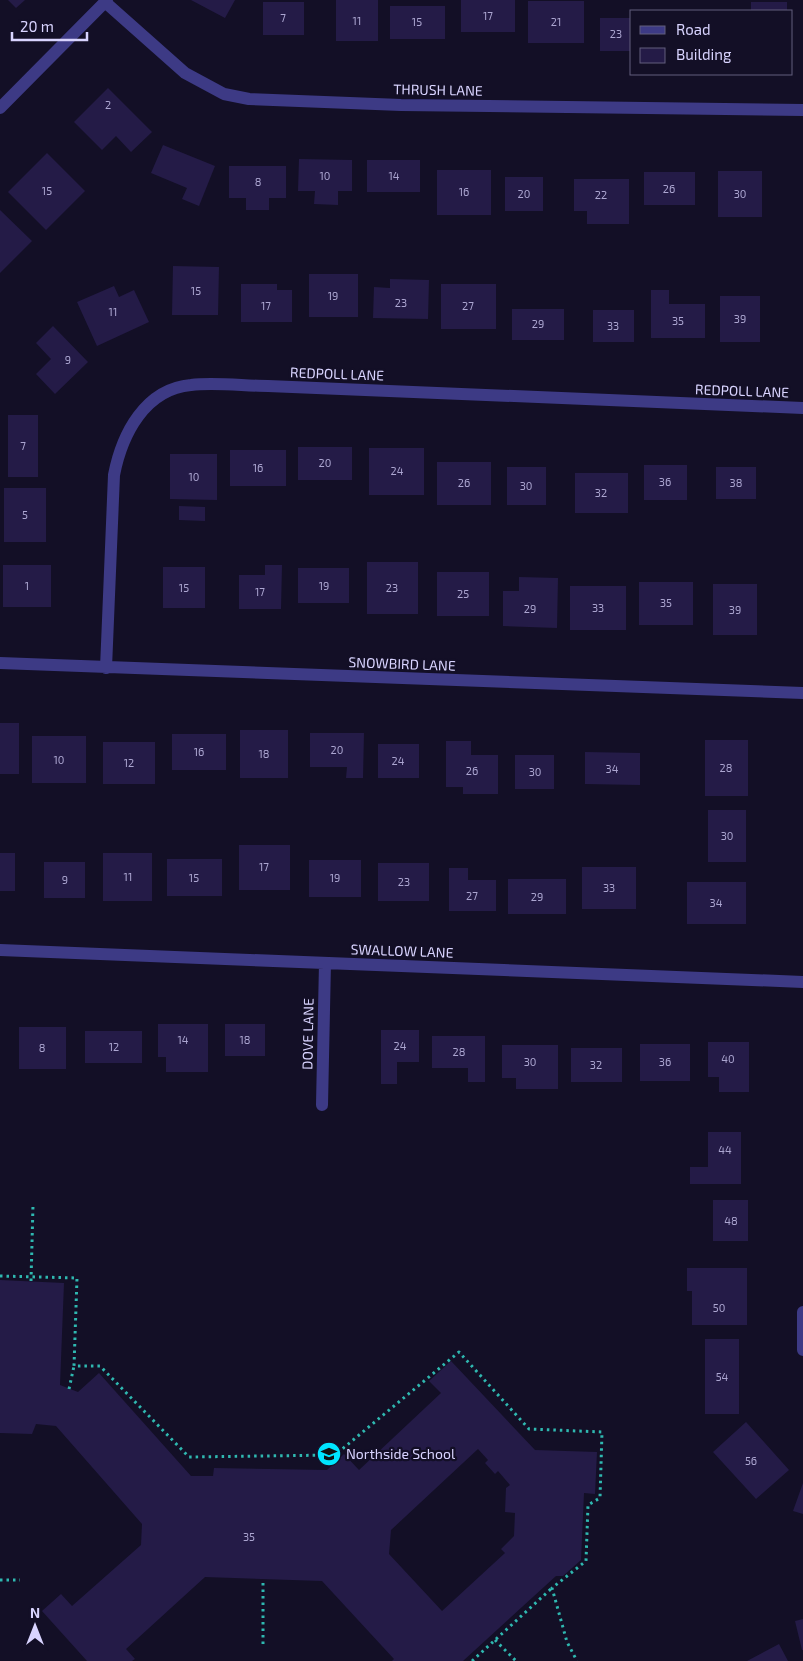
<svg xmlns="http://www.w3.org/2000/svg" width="803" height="1661" viewBox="0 0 803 1661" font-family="'Exo 2',sans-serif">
<rect width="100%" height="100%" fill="#130f26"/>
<!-- building -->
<path fill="#241b47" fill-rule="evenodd" d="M 8,0 L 25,0 L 16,8 Z
M 191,0 L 235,0 L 225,18 Z
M 336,0 L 378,0 L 378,41 L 336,41 Z
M 461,0 L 515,0 L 515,32 L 461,32 Z
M 528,1 L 584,1 L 584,43 L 528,43 Z
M 263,2 L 304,2 L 304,35 L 263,35 Z
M 751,2 L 787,2 L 787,11 L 751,11 Z
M 390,6 L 445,6 L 445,39 L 390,39 Z
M 600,18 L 632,18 L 632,51 L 600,51 Z
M 108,88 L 152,132 L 131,152 L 116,136 L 102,150 L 74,122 Z
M 163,145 L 215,166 L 199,206 L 182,199 L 187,188 L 151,173 Z
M 47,153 L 85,191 L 46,230 L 8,192 Z
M 299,159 L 352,160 L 352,191 L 338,191 L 338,205 L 314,204 L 315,191 L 298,191 Z
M 367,160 L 420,160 L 420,192 L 367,192 Z
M 229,166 L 286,166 L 286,198 L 269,198 L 269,210 L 246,210 L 246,198 L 229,198 Z
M 437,170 L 491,170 L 491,215 L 437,215 Z
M 718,171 L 762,171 L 762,217 L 718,217 Z
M 644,172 L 695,172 L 695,205 L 644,205 Z
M 505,177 L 543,177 L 543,211 L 505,211 Z
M 574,179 L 629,179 L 629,224 L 587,224 L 587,211 L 574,211 Z
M 0,210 L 32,241 L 0,273 Z
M 173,266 L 219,267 L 218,315 L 172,315 Z
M 309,274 L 358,274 L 358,317 L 309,317 Z
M 390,279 L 429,280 L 428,319 L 373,318 L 374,287 L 390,288 Z
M 241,284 L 277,284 L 277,290 L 292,290 L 292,322 L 241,322 Z
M 441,284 L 496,284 L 496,329 L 441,329 Z
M 114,286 L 119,297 L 134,290 L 149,322 L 97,346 L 77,302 Z
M 651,290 L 669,290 L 669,304 L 705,304 L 705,338 L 651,338 Z
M 720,296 L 760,296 L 760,342 L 720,342 Z
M 512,309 L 564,309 L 564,340 L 512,340 Z
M 593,310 L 634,310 L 634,342 L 593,342 Z
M 53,326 L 88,362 L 55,394 L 36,374 L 51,359 L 36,343 Z
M 8,415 L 38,415 L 38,477 L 8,477 Z
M 298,447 L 352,447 L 352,480 L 298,480 Z
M 369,448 L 424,448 L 424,495 L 369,495 Z
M 230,450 L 286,450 L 286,486 L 230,486 Z
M 170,454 L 217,454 L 217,500 L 170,499 Z
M 437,462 L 491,462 L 491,505 L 437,505 Z
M 644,465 L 687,465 L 687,500 L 644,500 Z
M 507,467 L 546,467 L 546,505 L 507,505 Z
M 716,467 L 756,467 L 756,499 L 716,499 Z
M 575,473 L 628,473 L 628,513 L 575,513 Z
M 4,488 L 46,488 L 46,542 L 4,542 Z
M 179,506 L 205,507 L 205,521 L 179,520 Z
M 367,562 L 418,562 L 418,614 L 367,614 Z
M 3,565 L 51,565 L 51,607 L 3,607 Z
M 265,565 L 282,565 L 281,609 L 239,609 L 239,575 L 265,575 Z
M 163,567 L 205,567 L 205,608 L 163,608 Z
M 298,568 L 349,568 L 349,603 L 298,603 Z
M 437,572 L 489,572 L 489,616 L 437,616 Z
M 519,577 L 558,578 L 557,628 L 503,626 L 503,591 L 519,591 Z
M 639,582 L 693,582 L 693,625 L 639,625 Z
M 713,584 L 757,584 L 757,635 L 713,635 Z
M 570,586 L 626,586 L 626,630 L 570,630 Z
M 0,723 L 19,723 L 19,774 L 0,774 Z
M 240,730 L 288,730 L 288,778 L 240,778 Z
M 310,733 L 364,733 L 363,778 L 346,778 L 347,767 L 310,767 Z
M 172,734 L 226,734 L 226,770 L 172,770 Z
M 32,736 L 86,736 L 86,783 L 32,783 Z
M 705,740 L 748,740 L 748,796 L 705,796 Z
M 446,741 L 471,741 L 471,755 L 498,755 L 498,794 L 463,794 L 463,787 L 446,787 Z
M 103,742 L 155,742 L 155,784 L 103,784 Z
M 378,744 L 419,744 L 419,778 L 378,778 Z
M 585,752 L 640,753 L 640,785 L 585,784 Z
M 515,755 L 554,755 L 554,789 L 515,789 Z
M 708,810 L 746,810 L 746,862 L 708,862 Z
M 239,845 L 290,845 L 290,890 L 239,890 Z
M 0,853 L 15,853 L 15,891 L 0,891 Z
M 103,853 L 152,853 L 152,901 L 103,901 Z
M 167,859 L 222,859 L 222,896 L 167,896 Z
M 309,860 L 361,860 L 361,897 L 309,897 Z
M 44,862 L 85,862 L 85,898 L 44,898 Z
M 378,863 L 429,863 L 429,901 L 378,901 Z
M 582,867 L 636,867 L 636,909 L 582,909 Z
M 449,868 L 468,868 L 468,880 L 496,880 L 496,911 L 449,911 Z
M 508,879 L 566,879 L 566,914 L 508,914 Z
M 687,882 L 746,882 L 746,924 L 687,924 Z
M 158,1024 L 208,1024 L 208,1072 L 166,1072 L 166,1057 L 158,1057 Z
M 225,1024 L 265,1024 L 265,1056 L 225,1056 Z
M 19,1027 L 66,1027 L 66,1069 L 19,1069 Z
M 381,1030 L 419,1030 L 419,1062 L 397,1062 L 397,1084 L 381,1084 Z
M 85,1031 L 142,1031 L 142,1063 L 85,1063 Z
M 432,1036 L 485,1036 L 485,1082 L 468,1082 L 468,1068 L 432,1068 Z
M 708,1042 L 749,1042 L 749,1092 L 719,1092 L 719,1077 L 708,1077 Z
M 640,1044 L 690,1044 L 690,1081 L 640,1081 Z
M 502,1045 L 558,1045 L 558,1089 L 516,1089 L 516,1078 L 502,1078 Z
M 571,1048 L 622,1048 L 622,1082 L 571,1082 Z
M 708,1132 L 741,1132 L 741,1184 L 690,1184 L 690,1167 L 708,1167 Z
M 713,1200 L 748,1200 L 748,1241 L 713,1241 Z
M 687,1268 L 747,1268 L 747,1325 L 692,1325 L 692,1291 L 687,1291 Z
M 0,1280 L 64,1283 L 60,1385 L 78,1392 L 99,1373 L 191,1476 L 213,1476 L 214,1468 L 327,1470 L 344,1454 L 359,1470 L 441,1393 L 429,1381 L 451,1361 L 535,1450 L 597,1452 L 595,1494 L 584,1493 L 581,1560 L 563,1576 L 556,1576 L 463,1661 L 392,1661 L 394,1659 L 322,1581 L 205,1577 L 126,1649 L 135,1659 L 132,1661 L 87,1661 L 42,1611 L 61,1594 L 72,1606 L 141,1545 L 142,1524 L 56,1426 L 36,1424 L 32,1434 L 0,1433 ZM 478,1449 L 488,1460 L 485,1463 L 495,1474 L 498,1471 L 510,1485 L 506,1488 L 505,1512 L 515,1513 L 514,1536 L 501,1549 L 505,1553 L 442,1611 L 389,1554 L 391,1530 Z
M 705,1339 L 739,1339 L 739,1414 L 705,1414 Z
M 746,1422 L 789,1470 L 756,1499 L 713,1452 Z
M 803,1483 L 803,1514 L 793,1511 Z
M 803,1619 L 803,1650 L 802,1650 L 795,1621 Z
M 779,1644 L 788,1661 L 747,1661 Z"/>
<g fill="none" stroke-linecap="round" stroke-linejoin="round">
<!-- path -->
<path stroke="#2fb8b0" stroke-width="3" stroke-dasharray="2.5 4" stroke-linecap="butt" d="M 0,1276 L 77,1278 L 74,1366 L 100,1366 L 189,1457 L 335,1455 L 459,1352 L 529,1429 L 602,1432 L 600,1498 L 588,1505 L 586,1561 L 552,1588 L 567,1642 L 577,1661
M 31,1281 L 33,1205
M 69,1389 L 74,1366
M 0,1580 L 20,1580
M 495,1640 L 516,1661
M 263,1644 L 263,1579
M 472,1661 L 552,1588"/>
<!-- minor -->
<path stroke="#3d3a85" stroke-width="12" d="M 105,2 L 185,73 L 224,94 L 249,99 L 401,105 L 803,110
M 0,108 L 107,0
M 0,663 L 803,693
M 106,668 L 114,475 C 122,434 145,389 191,385 C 214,382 245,386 268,386 L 803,408
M 0,950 L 803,982
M 322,1105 L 325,963
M 803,1312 L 803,1350"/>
</g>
<!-- icons -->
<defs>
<g id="school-disc" transform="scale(1.25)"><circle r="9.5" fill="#00e5ff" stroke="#130f26"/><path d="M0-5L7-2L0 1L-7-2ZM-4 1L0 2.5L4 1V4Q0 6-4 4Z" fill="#111"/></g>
</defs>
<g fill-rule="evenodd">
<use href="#school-disc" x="329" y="1454"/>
</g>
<g text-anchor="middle" stroke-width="4.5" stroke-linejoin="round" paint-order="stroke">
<!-- number labels -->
<g font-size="11" fill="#aca6d1">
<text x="488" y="20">17</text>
<text x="283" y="22">7</text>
<text x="357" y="25">11</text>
<text x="417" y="26">15</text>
<text x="556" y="26">21</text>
<text x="616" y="38">23</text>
<text x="108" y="109">2</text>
<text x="325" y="180">10</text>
<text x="394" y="180">14</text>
<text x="258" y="186">8</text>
<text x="669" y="193">26</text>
<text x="47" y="195">15</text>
<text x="464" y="196">16</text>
<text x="524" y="198">20</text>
<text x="740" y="198">30</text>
<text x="601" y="199">22</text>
<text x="196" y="295">15</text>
<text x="333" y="300">19</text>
<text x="401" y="307">23</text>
<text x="266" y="310">17</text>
<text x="468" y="310">27</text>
<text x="113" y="316">11</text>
<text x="740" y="323">39</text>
<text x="678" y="325">35</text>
<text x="538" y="328">29</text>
<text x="613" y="330">33</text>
<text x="68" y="364">9</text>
<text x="23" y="450">7</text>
<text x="325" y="467">20</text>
<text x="258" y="472">16</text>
<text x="397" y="475">24</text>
<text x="194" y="481">10</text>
<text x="665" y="486">36</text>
<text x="464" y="487">26</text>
<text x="736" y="487">38</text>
<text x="526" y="490">30</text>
<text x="601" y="497">32</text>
<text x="25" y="519">5</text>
<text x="27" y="590">1</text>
<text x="324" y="590">19</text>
<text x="184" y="592">15</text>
<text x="392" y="592">23</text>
<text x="260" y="596">17</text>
<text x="463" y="598">25</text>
<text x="666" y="607">35</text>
<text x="598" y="612">33</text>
<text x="530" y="613">29</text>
<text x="735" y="614">39</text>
<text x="337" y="754">20</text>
<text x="199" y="756">16</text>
<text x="264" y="758">18</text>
<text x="59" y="764">10</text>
<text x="398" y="765">24</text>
<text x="129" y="767">12</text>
<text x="726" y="772">28</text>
<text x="612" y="773">34</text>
<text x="472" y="775">26</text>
<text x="535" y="776">30</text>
<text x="727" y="840">30</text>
<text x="264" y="871">17</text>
<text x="128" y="881">11</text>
<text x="194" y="882">15</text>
<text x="335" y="882">19</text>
<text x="65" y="884">9</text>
<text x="404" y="886">23</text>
<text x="609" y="892">33</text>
<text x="472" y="900">27</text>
<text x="537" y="901">29</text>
<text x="716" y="907">34</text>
<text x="183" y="1044">14</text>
<text x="245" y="1044">18</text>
<text x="400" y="1050">24</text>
<text x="114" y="1051">12</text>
<text x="42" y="1052">8</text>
<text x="459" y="1056">28</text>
<text x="728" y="1063">40</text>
<text x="530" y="1066">30</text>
<text x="665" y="1066">36</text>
<text x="596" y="1069">32</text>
<text x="725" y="1154">44</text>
<text x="731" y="1225">48</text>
<text x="719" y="1312">50</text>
<text x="722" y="1381">54</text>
<text x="751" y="1465">56</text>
<text x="249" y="1541">35</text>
</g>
<!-- street labels -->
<g font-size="14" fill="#d9d4ff" stroke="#130f26">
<text transform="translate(438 90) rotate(1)" y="5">THRUSH LANE</text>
<text transform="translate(337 374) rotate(2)" y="5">REDPOLL LANE</text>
<text transform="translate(742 391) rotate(2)" y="5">REDPOLL LANE</text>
<text transform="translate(402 664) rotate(2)" y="5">SNOWBIRD LANE</text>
<text transform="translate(402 951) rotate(2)" y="5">SWALLOW LANE</text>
<text transform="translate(308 1034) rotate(-89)" y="5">DOVE LANE</text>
</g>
<!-- poi labels -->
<g font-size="14" fill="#d9d4ff" stroke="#130f26" text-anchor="start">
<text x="346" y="1459">Northside School</text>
</g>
</g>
<!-- legend -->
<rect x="630" y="10" width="162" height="65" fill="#130f26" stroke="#625e7d"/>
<rect x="640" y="26" width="25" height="8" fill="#3d3a85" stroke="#625e7d"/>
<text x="676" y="35" font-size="15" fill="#d9d4ff">Road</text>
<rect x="640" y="48" width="25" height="15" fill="#241b47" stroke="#625e7d"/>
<text x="676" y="60" font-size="15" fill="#d9d4ff">Building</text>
<!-- north arrow -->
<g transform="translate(35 1626)" stroke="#130f26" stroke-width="4" paint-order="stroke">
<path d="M0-4L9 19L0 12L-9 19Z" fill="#d9d4ff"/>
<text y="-8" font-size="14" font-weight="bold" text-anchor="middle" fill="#d9d4ff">N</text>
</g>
<!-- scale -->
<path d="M12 32v8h75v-8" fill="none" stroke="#d9d4ff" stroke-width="2.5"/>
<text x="20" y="32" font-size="15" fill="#d9d4ff" stroke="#130f26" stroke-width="4" paint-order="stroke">20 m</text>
</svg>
